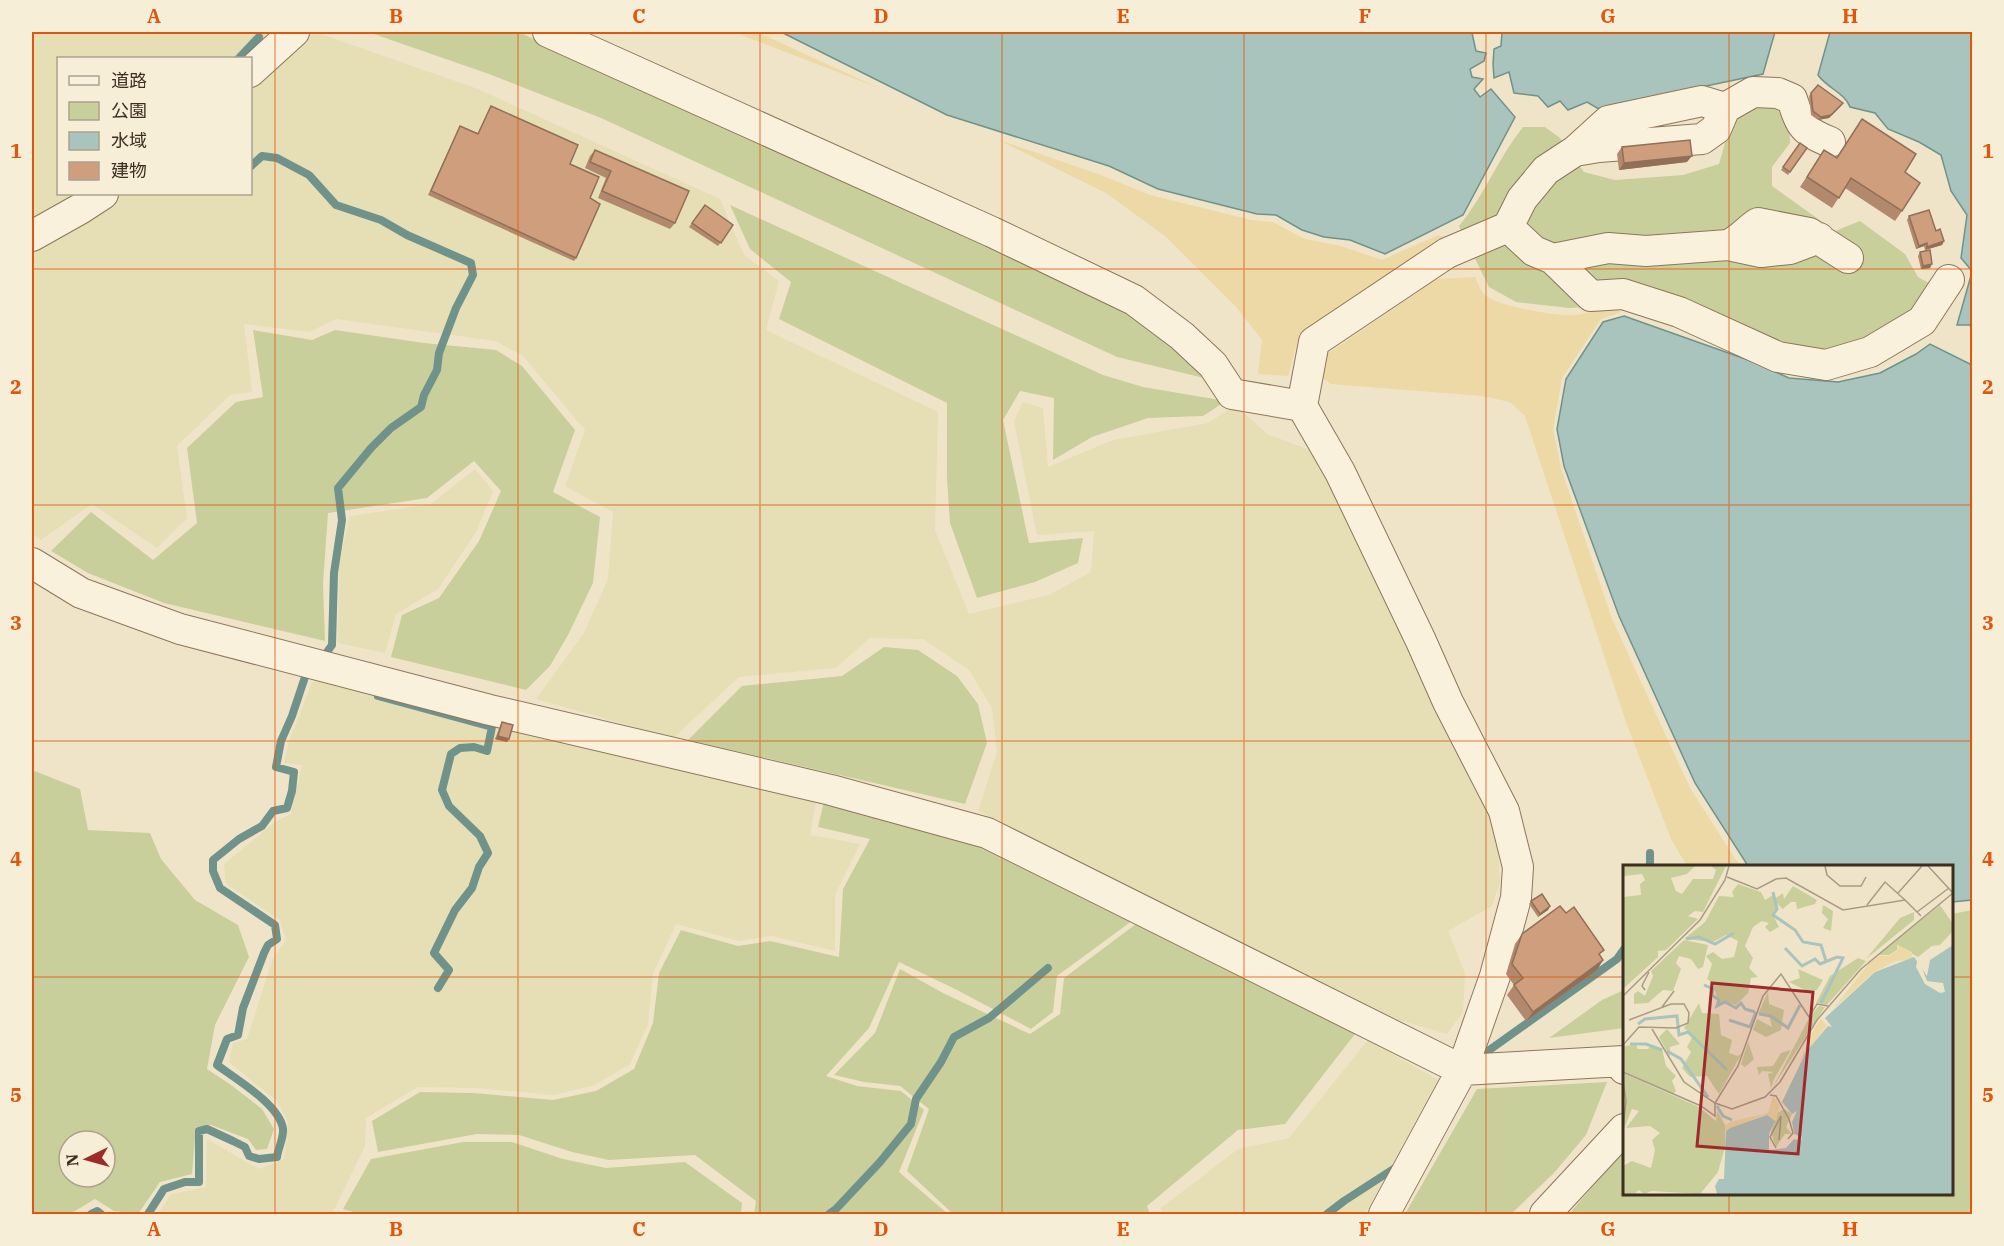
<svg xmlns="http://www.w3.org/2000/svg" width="2004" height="1246" viewBox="0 0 2004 1246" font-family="'IBM Plex Serif','Noto Sans JP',serif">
<rect width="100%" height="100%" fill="#f0e4c8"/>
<!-- farmland -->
<path fill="#e6deb5" d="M 32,32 L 273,32 L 250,58 L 58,58 L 58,194 L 88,194 L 32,226 Z
M 309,32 L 315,32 L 478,89 L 720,199 L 744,255 L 779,281 L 766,330 L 938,412 L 935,530 L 969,614 L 1049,595 L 1091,572 L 1094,531 L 1037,535 L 1014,421 L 1023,402 L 1043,408 L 1048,467 L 1113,440 L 1208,423 L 1236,405 L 1267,434 L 1315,452 L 1469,768 L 1498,840 L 1500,883 L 1492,906 L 1448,931 L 1465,973 L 1463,1012 L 1447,1034 L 1396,1019 L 978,811 L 997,752 L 992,708 L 969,670 L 923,639 L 870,638 L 836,668 L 739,677 L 673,738 L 536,699 L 584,633 L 608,579 L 613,512 L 565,486 L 585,430 L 522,355 L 495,341 L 336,319 L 309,332 L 244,324 L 252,392 L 230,395 L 177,446 L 187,518 L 157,548 L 92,504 L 41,540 L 32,534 L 32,248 L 78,224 L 123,194 L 250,194 L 251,86 Z
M 475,469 L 493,491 L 476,532 L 438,589 L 396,614 L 385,653 L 338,643 L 339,563 L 350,516 L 431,504 Z
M 319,676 L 817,795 L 810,835 L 860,844 L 835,895 L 835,951 L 772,936 L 739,941 L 676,924 L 653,974 L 648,1024 L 630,1064 L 595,1085 L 554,1095 L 476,1088 L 418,1087 L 366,1118 L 365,1146 L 332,1214 L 158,1214 L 171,1194 L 206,1187 L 207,1139 L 259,1169 L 284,1159 L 288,1123 L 277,1101 L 229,1062 L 233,1043 L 247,1039 L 273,958 L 286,940 L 280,920 L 226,884 L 224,864 L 275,822 L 291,814 L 302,765 L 284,763 L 289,741 L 312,683 Z
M 1368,1040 L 1438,1080 L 1365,1214 L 1163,1214 L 1161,1208 L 1238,1149 L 1289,1138 Z"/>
<!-- green -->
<path fill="#c9cf9b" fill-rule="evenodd" d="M 368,32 L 519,32 L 569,56 L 925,217 L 1118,307 L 1158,333 L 1204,378 L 1117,357 L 601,118 L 489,74 Z
M 1756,102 L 1775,107 L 1789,124 L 1790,143 L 1772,167 L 1772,186 L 1835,231 L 1860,221 L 1905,254 L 1918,277 L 1934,286 L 1917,315 L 1826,357 L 1687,332 L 1617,306 L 1569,308 L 1516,302 L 1489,287 L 1459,226 C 1484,196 1498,158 1523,127 L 1545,127 L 1560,138 L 1584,172 L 1615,180 L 1683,175 L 1719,164 L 1729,128 L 1739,111 Z
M 730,205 L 1103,375 L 1143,387 L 1226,401 L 1203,416 L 1148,418 L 1092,437 L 1053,460 L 1054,398 L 1020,391 L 1003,420 L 1029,543 L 1083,538 L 1078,563 L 1035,582 L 977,598 L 950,523 L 947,479 L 947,403 L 779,319 L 791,282 L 750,249 Z
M 253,330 L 312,340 L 335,330 L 424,343 L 496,350 L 522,366 L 575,430 L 553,492 L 600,517 L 593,583 L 568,635 L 550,666 L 526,690 L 391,657 L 402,615 L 439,598 L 479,541 L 501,491 L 474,461 L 427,498 L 328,513 L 323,584 L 325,641 L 164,603 L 88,573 L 51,551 L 91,512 L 153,560 L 197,523 L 187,448 L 236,402 L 263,397 Z
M 884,647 L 918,650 L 957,676 L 978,704 L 987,743 L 965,804 L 688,740 L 742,686 L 842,676 Z
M 32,770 L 80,789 L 88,830 L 150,833 L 161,859 L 195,900 L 238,925 L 249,957 L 215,1025 L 207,1069 L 231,1085 L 262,1109 L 274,1129 L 267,1149 L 256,1150 L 248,1139 L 211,1125 L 196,1127 L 192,1174 L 160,1182 L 138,1214 L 114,1211 L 95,1199 L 70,1214 L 32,1214 ZM 69,1141 L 105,1141 L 105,1177 L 69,1177 Z
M 825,797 L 995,847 L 1136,918 L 1057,976 L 1053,1012 L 1031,1029 L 955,989 L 899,962 L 869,1028 L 826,1076 L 857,1086 L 901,1091 L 924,1110 L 899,1172 L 948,1214 L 754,1214 L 756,1201 L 695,1155 L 609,1160 L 572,1152 L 519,1135 L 477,1134 L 378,1152 L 372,1121 L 420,1092 L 474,1093 L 553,1100 L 596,1091 L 634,1069 L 653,1023 L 659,973 L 681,930 L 738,946 L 770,941 L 839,957 L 843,889 L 870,839 L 818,827 Z
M 1972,910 L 1972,1214 L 1569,1214 L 1624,1150 L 1624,1194 L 1952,1194 L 1952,914 Z
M 1140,921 L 1355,1034 L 1285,1124 L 1238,1130 L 1147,1206 L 1150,1214 L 953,1214 L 907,1171 L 929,1109 L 900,1086 L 864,1082 L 834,1075 L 875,1033 L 900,969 L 943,993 L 1030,1034 L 1060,1014 L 1064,978 Z
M 1624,990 L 1624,1028 L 1549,1038 L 1602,1000 Z
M 1607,1082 L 1586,1135 L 1554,1173 L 1511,1214 L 1405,1214 L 1477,1089 Z
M 463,1142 L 512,1142 L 563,1159 L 606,1168 L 685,1162 L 742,1203 L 741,1214 L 359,1214 L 343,1209 L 371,1159 Z"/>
<!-- sand -->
<path fill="#ecd9a5" d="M 734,32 L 757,32 L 881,89 Z
M 996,139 L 1101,175 L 1150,195 L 1251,220 L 1273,222 L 1305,239 L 1341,246 L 1382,260 L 1438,235 L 1447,238 L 1399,267 L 1298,339 L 1288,376 L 1258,374 L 1262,340 L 1237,308 L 1165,236 L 1106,193 Z
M 1475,277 C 1478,282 1480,290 1484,294 C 1495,306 1558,317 1575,315 C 1590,314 1607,305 1622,312 L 1601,319 L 1562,378 L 1553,429 L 1561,468 L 1612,619 L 1690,788 L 1740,866 L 1687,866 L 1671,839 L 1627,725 L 1525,416 L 1510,402 L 1482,396 L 1331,384 L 1321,377 L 1324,356 L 1437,279 Z"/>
<!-- water -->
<path fill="#a9c4bc" stroke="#6f938a" stroke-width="1.5" d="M 781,32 L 1473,32 L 1472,33 L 1476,51 L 1486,53 L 1484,61 L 1470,69 L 1472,77 L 1483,79 L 1474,89 L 1480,97 L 1491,89 L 1515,117 L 1463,215 L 1385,254 L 1350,240 L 1324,237 L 1302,230 L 1276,215 L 1257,214 L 1158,189 L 1109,166 L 947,115 Z
M 1502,32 L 1775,32 L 1763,74 L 1706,86 L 1653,102 L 1618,110 L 1597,108 L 1587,102 L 1568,110 L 1560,101 L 1548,107 L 1538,96 L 1514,93 L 1509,72 L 1494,78 L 1493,64 L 1494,49 L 1501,46 Z
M 1830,32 L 1972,32 L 1972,271 L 1961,258 L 1967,215 L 1951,191 L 1941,155 L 1919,142 L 1888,129 L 1875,113 L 1850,107 C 1845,93 1827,88 1818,75 Z
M 1972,272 L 1972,331 L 1970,325 L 1957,325 Z
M 1624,316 L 1751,361 L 1789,378 L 1838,382 L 1880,373 L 1916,354 L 1930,344 L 1972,365 L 1972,900 L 1952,902 L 1952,866 L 1748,866 L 1695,783 L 1619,616 L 1564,466 L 1557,429 L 1566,379 L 1603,322 Z"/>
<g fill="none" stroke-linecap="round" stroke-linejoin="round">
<!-- stream -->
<path stroke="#6f938a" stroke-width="8" d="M 239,58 L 259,37
M 250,167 L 262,156 L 277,158 L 309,175 L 336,205 L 381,220 L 407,235 L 471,263 L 473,275 L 456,308 L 439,353 L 437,370 L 424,395 L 421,407 L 391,428 L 371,448 L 338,488 L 342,520 L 334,573 L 332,645 L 322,659
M 378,696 L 492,727 L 487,751 L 474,747 L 460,748 L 451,754 L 442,790 L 449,806 L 480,836 L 488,853 L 479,867 L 472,888 L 455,910 L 434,953 L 449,970 L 438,988
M 1650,866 L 1650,853
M 1488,1051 L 1617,959 L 1624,949
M 91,1214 L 97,1211 L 101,1214
M 148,1214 L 164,1189 L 185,1182 L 199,1182 L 199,1131 L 207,1129 L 233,1141 L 245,1147 L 249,1156 L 259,1159 L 277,1157 C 278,1149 284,1137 283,1129 C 280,1105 236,1079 217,1065 L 227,1039 L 238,1035 L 243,1008 L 264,953 L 268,945 L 277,939 L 275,925 L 220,888 L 213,871 L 213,860 L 239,839 L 262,826 L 273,811 L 287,808 L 292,791 L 294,772 L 276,767 L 281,741 L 292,716 L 305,677 L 311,671
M 829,1214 L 836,1209 L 880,1162 L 911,1124 L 916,1099 L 941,1062 L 954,1037 L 989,1018 L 1048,968
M 1327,1214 L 1344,1201 L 1398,1166"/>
<!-- minor casing -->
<g stroke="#8d765c" stroke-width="32">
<path id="minor" d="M 548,32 L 992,232 L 1134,300 L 1182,336 L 1213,365 L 1232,394 L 1302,406
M 250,72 L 294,32
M 1575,151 L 1608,121 L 1702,101 L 1725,108
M 1508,227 L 1534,251 L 1553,259 L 1608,248 L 1646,251 L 1728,245 C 1740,240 1747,230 1758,223 L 1809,233 L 1848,258
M 32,236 L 80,209 L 103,194
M 1728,245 L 1761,252 L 1790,249 L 1819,238
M 1553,259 L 1591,296 L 1623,294 L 1679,312 L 1778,357 L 1826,365 L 1870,352 L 1922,321 L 1949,280
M 32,563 L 81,593 L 180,629 L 490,710 L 831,790 L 987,833 L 1462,1070 L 1624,1061 L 1624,1069
M 1384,1214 L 1462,1070 L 1495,976 L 1516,898 L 1518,867 L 1504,811 L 1448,702 L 1421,641 L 1340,472 L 1302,406 L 1314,342 L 1447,253 L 1508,227 L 1522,199 L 1546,170 L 1575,151 L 1599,147 L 1702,139 L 1716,129 L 1725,108 L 1753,92 L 1778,93 L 1792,99 C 1801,127 1803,131 1830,142
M 1545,1214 L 1624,1129"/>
</g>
<!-- minor -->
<use href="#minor" stroke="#faf1dc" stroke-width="30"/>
</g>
<!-- wall -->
<path fill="#b2896c" d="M 1811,93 L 1841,106 L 1829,118 L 1818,120 L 1811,115 L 1809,96 Z
M 491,106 L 570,164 L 590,198 L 576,258 L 574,261 L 428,195 L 460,126 L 478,133 Z
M 1862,119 L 1905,172 L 1902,211 L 1895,221 L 1845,188 L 1832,208 L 1800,187 L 1824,150 L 1836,158 Z
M 1800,143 L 1807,148 L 1788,175 L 1781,170 Z
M 1622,147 L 1687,162 L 1619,170 L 1617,154 Z
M 595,150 L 675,223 L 670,229 L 598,198 L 606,178 L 585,168 L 590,156 Z
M 705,205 L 733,225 L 718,246 L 689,227 Z
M 1909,216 L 1936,231 L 1944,241 L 1942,245 L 1925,250 L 1924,246 L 1916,249 L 1907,220 Z
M 1920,252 L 1930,268 L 1921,269 L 1918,256 Z
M 502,722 L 507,742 L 495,739 L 500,726 Z
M 1531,901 L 1550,906 L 1548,910 L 1538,917 L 1529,904 Z
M 1522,934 L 1600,956 L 1603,960 L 1597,970 L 1526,1021 L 1507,995 L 1514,985 L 1506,974 L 1515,944 Z"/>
<!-- shaded-wall -->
<path fill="#916f58" d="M 1843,103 L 1829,118 L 1818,120 L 1821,117 Z
M 1692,156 L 1687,162 L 1619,170 L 1624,163 Z
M 1944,241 L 1942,245 L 1925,250 L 1927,247 Z
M 1927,243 L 1924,246 L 1916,249 L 1919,246 Z
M 1932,264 L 1930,268 L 1921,269 L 1923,266 Z
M 498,736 L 509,739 L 507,742 L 495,739 Z
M 1550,906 L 1548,910 L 1538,917 L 1540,914 Z
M 1603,960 L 1597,970 L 1526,1021 L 1533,1012 Z"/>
<!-- building -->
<path fill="#cf9f7d" stroke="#916f58" stroke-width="1.5" d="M 1818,85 L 1843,103 L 1831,115 L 1821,117 L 1813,111 L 1811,93 Z
M 491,106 L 578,145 L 570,164 L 599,177 L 590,198 L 600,204 L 576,258 L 431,191 L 460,126 L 478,134 Z
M 1862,119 L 1916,154 L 1905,172 L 1920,183 L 1902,211 L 1851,178 L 1839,198 L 1807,177 L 1824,150 L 1837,158 Z
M 1690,140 L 1692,156 L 1624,163 L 1622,147 Z
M 1800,143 L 1807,148 L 1790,172 L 1783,167 Z
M 595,150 L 689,191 L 675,223 L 602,191 L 611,171 L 590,162 Z
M 705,205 L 733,225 L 721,243 L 692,223 Z
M 1929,210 L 1936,231 L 1940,229 L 1944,241 L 1927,247 L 1927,243 L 1919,246 L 1909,216 Z
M 1930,250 L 1932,264 L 1923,266 L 1920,252 Z
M 502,722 L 513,725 L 509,739 L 498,736 Z
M 1542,894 L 1550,906 L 1540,914 L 1531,901 Z
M 1560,906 L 1566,913 L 1574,907 L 1604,950 L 1599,954 L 1603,960 L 1533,1012 L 1514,985 L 1523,978 L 1512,964 L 1522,934 Z"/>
<!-- grid -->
<path fill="none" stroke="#df570d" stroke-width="1.5" stroke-opacity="0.55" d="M 275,32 L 275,1214M 518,32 L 518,1214M 760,32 L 760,1214M 1002,32 L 1002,1214M 1244,32 L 1244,1214M 1486,32 L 1486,1214M 1729,32 L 1729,866M 32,269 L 1972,269M 32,505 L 1972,505M 32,741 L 1972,741M 32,977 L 1624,977M 1952,977 L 1972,977M 1729,1194 L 1729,1214"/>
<!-- overview -->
<g transform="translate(1623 865)">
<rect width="330" height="330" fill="#f0e4c8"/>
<path d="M 0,1 L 72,1 L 64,9 L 48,13 L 53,26 L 59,29 L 70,14 L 90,14 L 93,5 L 88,1 L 103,1 L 80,47 L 72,46 L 65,51 L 75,54 L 43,85 L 35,86 L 35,92 L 0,124 L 0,32 L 18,30 L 17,19 L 22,15 L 19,9 L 0,11 ZM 115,19 L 138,27 L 142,35 L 150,30 L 154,44 L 150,50 L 156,62 L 147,67 L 142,62 L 146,58 L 139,56 L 130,62 L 122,81 L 130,93 L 126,103 L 135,112 L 128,113 L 125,128 L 113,140 L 102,136 L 96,141 L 90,118 L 84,114 L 89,99 L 83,91 L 90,87 L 99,94 L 111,92 L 115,76 L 103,70 L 90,77 L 61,74 L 82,57 L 96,31 L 111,32 L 109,27 ZM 170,21 L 194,35 L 192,39 L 174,44 L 173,37 L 168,37 L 160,44 L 150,35 L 160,28 L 161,34 ZM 200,40 L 210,46 L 208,66 L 200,63 L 205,54 L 199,48 ZM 317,40 L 330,59 L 330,66 L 317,80 L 309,81 L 295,92 L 274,80 L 274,85 L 266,90 L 256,90 L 247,96 ZM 291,47 L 291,55 L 243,94 L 277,53 ZM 61,75 L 85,80 L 80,102 L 75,104 L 68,94 L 56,91 L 53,98 L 58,104 L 50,126 L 40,125 L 25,138 L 11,139 L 11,129 L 15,126 L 22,131 L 30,111 L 28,106 ZM 235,93 L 243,96 L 204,140 L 193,138 L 207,111 ZM 175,104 L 200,115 L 194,125 L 184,126 L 166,117 L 177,113 ZM 145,127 L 146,139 L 161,145 L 158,165 L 143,172 L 130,165 L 134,154 L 149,162 L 146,150 L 135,149 ZM 76,138 L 79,148 L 96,149 L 98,170 L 109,175 L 106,188 L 115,191 L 119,188 L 96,229 L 84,211 L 67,212 L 59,203 L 68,187 L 64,182 L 70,171 L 61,163 ZM 196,141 L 202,142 L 150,222 L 187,151 ZM 44,164 L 57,179 L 47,182 L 47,192 L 36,172 ZM 125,177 L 131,194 L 122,202 L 118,199 ZM 13,180 L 15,184 L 25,184 L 28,180 L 39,184 L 43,201 L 53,211 L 49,216 L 53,226 L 50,229 L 0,206 L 0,181 ZM 168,185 L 151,214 L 148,223 L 145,209 L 151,207 L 139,206 L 136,210 L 134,202 L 150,201 L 158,188 ZM 0,208 L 76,242 L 93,256 L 94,245 L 102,260 L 102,282 L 95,307 L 77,329 L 29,326 L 21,329 L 16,325 L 12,328 L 20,329 L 0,329 L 0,301 L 9,296 L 28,303 L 32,285 L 29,275 L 37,268 L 27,261 L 3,263 L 16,246 L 9,244 L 1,264 ZM 161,244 L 169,249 L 163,262 L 169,269 L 162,269 L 153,282 L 148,267 L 154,248 Z" fill="#c9cf9b"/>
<path d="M 275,80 L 289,87 L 289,95 L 273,96 L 251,107 L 210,144 L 247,97 L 256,91 L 266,91 L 274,86 ZM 198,154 L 204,160 L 176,198 L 192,162 ZM 150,231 L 157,241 L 153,256 L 141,250 L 102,266 L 102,260 L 110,256 L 145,248 Z" fill="#ecd9a5"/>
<path d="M 330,80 L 330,329 L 94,329 L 92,321 L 96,314 L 101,314 L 103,266 L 107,263 L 144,250 L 152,256 L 146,269 L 146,285 L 163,283 L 171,274 L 178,276 L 179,272 L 171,269 L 169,257 L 174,246 L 169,249 L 159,237 L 183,187 L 205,161 L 209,162 L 202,153 L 252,107 L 291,92 L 304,111 L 307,95 Z" fill="#a9c4bc"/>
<path d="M 295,93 L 304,116 L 320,118 L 322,127 L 317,128 L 302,119 L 293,102 Z" fill="#f0e4c8"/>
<path fill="none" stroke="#a9c4bc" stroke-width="3" d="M 150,27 L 154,44 L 150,50 L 172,65 L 180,77 L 198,80 L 203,96M 63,74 L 76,72 L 92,79 L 111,68M 162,83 L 179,101 L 192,94 L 197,99 L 214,92 L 220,93 L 198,138M 81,120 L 90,124 L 89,130 L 96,135 L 94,141 L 102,137 L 113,143 L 118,138 L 122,144 L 132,147M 136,149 L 148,151 L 165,163 L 177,140M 106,155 L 127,162 L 133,147M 15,159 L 22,154 L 54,151 L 56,170 L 65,167 L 104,205M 7,179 L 23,179 L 39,185M 44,186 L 58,194 L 85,232M 94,241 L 100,251 L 109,255"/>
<path fill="none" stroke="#a89b85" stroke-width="1.5" d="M 202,1 L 204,10 L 217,21 L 238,21 L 243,12M 305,1 L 330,28M 104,12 L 134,24 L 153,14 L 163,13 L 220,45 L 282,35 L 298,51M 275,28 L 299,1M 244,40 L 262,17 L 282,35M 294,47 L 326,23M 22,125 L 19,121 L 26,107M 0,131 L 77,55 L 102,15 L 106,1M 39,142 L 51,126M 29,164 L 61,217 L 92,238 L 109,244 L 142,232 L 157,217 L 194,155 L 238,104 L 330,28M 0,180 L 16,162 L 53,163 L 65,158 L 66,148 L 61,139 L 48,139 L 6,155M 0,207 L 78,241 L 92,251 L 92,238 L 115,201 L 140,131 L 158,109 L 186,152 L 194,139 L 205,141M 0,217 L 3,236 L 0,262M 147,230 L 153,231 L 166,254 L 170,268 L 165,274M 156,275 L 158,251M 153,283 L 147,272 L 158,251"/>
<path fill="#9e2a2b" fill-opacity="0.15" stroke="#9e2a2b" stroke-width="3" d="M 89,118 L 190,127 L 175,289 L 74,281 Z"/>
<rect width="330" height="330" fill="none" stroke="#3d2e20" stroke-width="3"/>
</g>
<!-- border -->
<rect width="2004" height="1246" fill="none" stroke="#f7eed8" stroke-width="66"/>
<!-- legend -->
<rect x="57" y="57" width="195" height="138" fill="#f7eed8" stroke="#ada18e" stroke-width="1.5"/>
<rect x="69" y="76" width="30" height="9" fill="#faf1dc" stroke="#ada18e" stroke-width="1.5"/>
<text x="111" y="87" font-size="18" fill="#3d2e20">道路</text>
<rect x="69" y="102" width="30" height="18" fill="#c9cf9b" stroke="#ada18e" stroke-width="1.5"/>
<text x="111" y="117" font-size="18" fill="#3d2e20">公園</text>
<rect x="69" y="132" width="30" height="18" fill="#a9c4bc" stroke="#ada18e" stroke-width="1.5"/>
<text x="111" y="147" font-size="18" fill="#3d2e20">水域</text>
<rect x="69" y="162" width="30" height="18" fill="#cf9f7d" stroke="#ada18e" stroke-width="1.5"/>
<text x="111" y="177" font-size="18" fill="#3d2e20">建物</text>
<!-- north arrow -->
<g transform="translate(87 1159) rotate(265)"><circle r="28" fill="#f7eed8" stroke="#ada18e" stroke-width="1.5"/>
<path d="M0-4.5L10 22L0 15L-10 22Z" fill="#9e2a2b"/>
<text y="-9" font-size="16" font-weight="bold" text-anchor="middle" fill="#3d2e20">N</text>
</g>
<rect x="33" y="33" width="1938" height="1180" fill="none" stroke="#df570d" stroke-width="2"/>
<g font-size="20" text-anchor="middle" font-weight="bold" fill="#df570d">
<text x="154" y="23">A</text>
<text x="396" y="23">B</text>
<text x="639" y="23">C</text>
<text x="881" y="23">D</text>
<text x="1123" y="23">E</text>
<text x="1365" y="23">F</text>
<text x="1608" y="23">G</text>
<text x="1850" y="23">H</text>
<text x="16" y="158">1</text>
<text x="1988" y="158">1</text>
<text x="16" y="394">2</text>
<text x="1988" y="394">2</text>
<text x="16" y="630">3</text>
<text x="1988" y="630">3</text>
<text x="16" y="866">4</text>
<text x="1988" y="866">4</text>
<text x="16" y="1102">5</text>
<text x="1988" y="1102">5</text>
<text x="154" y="1236">A</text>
<text x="396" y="1236">B</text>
<text x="639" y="1236">C</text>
<text x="881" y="1236">D</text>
<text x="1123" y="1236">E</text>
<text x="1365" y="1236">F</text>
<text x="1608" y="1236">G</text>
<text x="1850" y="1236">H</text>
</g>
</svg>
